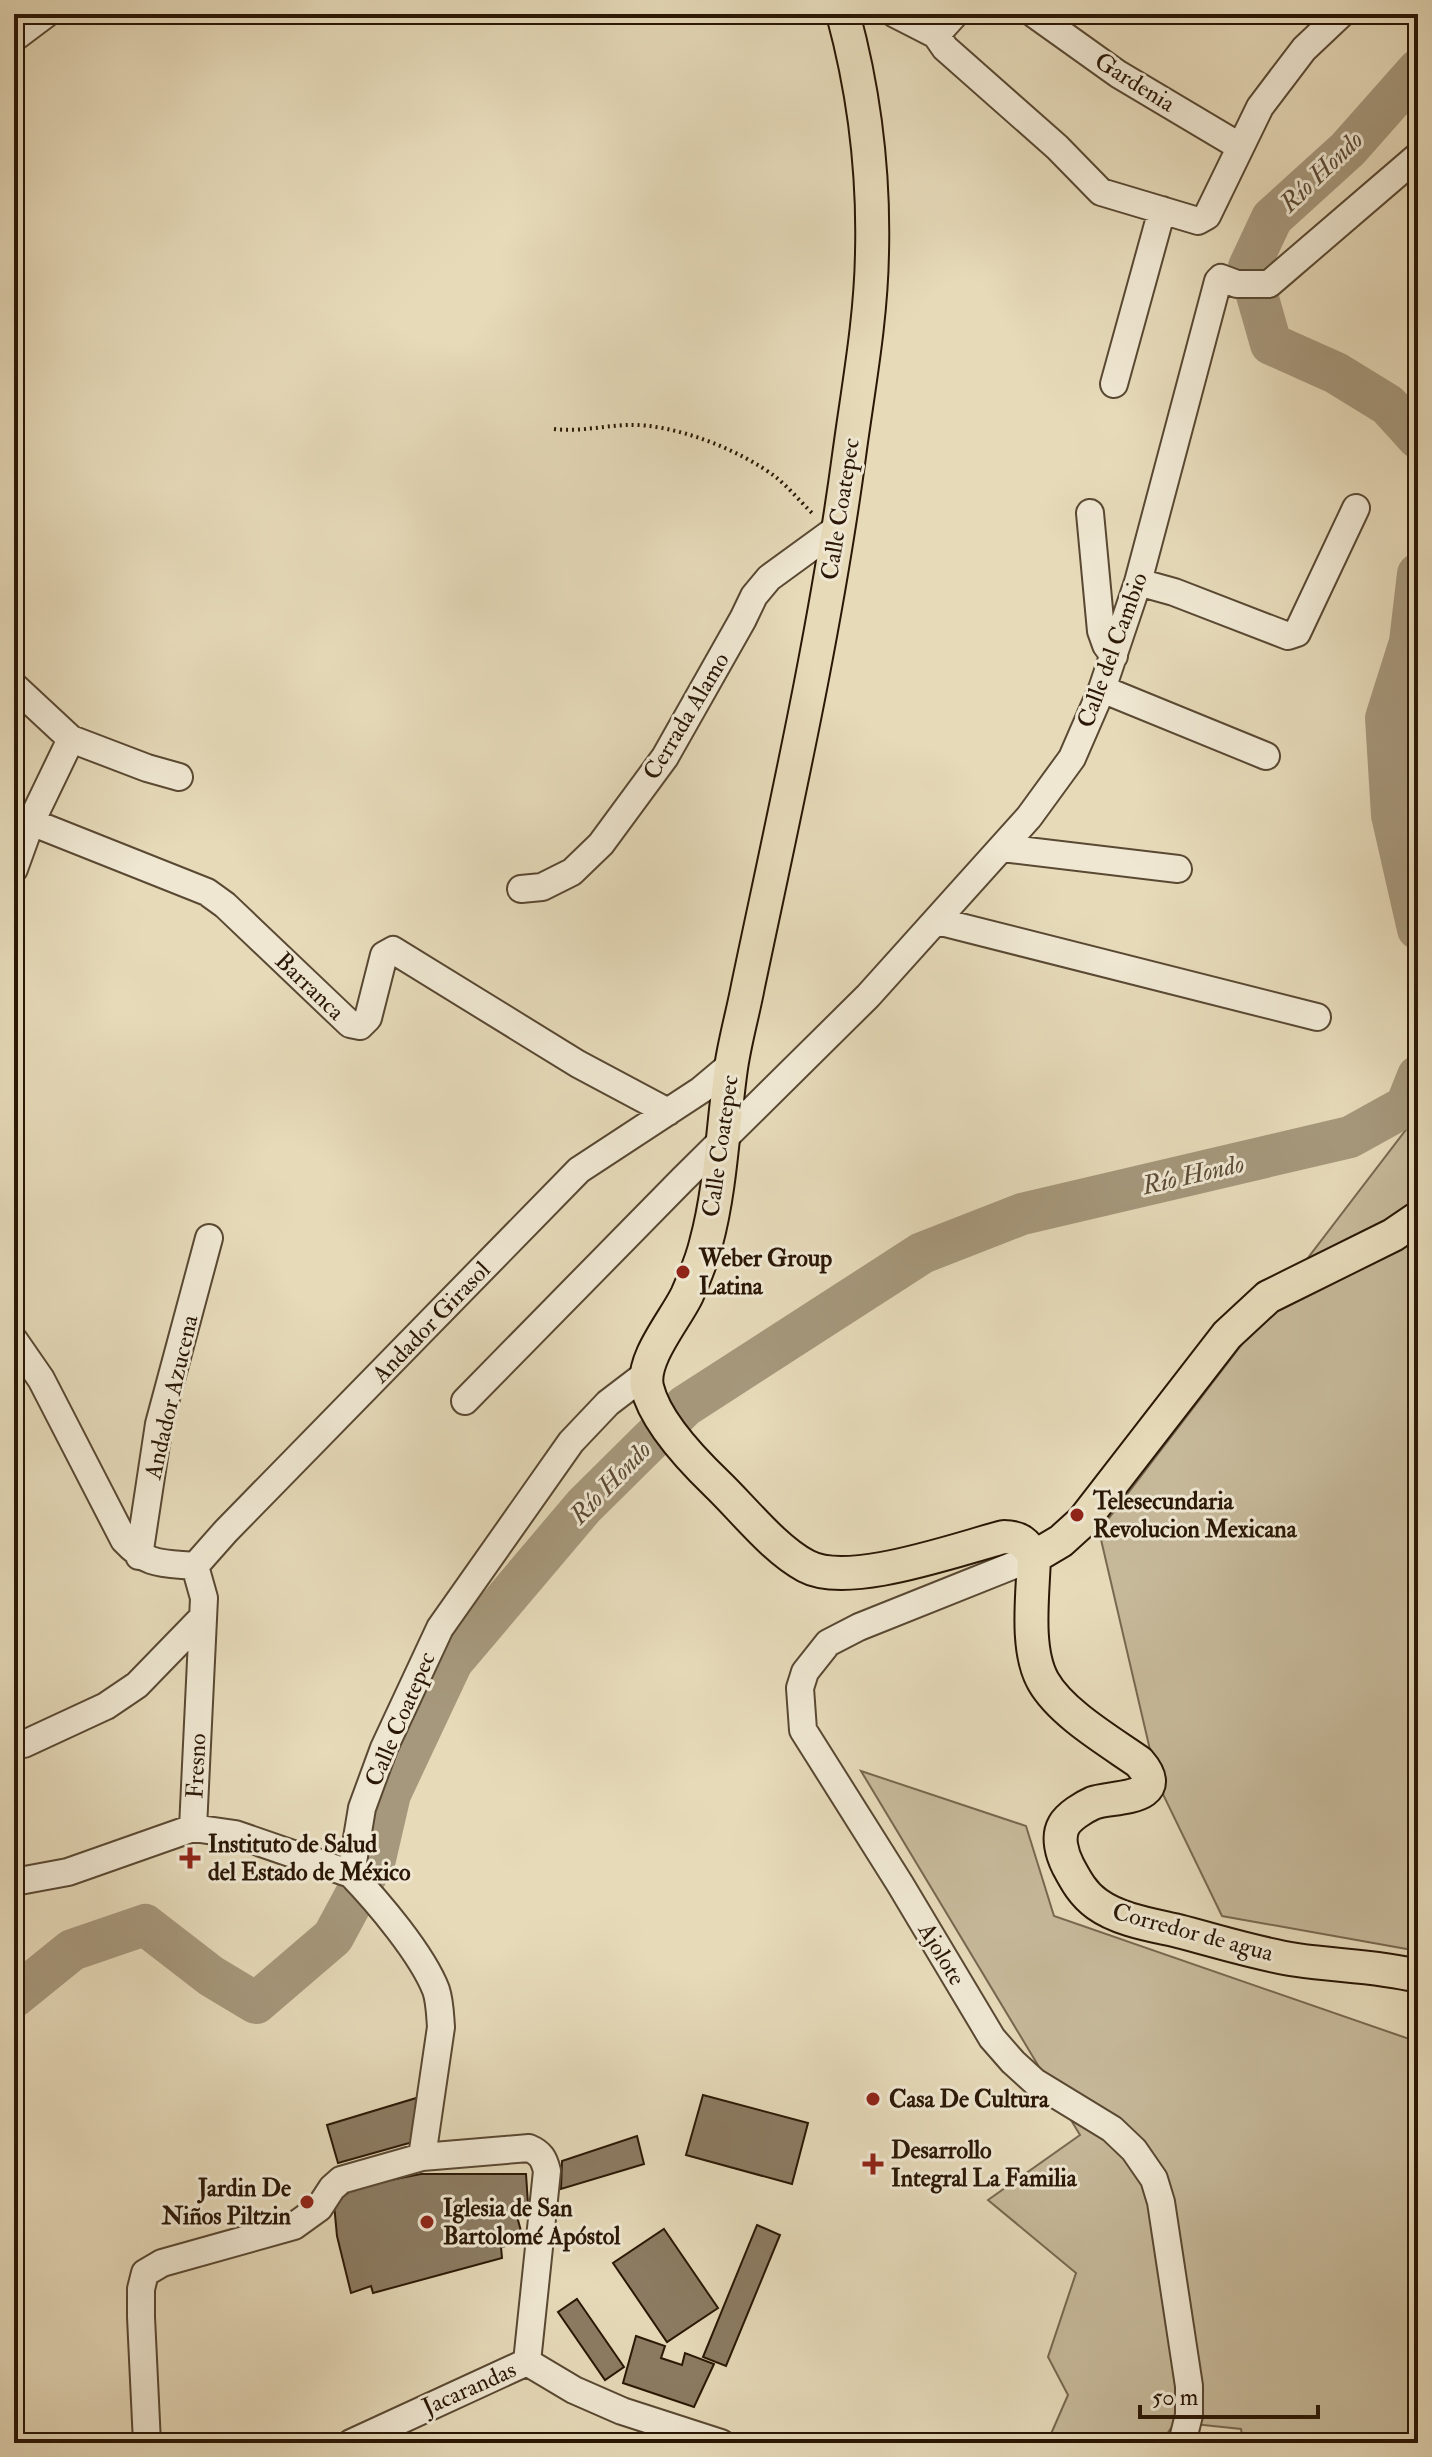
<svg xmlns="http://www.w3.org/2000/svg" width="1432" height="2457" viewBox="0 0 1432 2457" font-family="'IM FELL Double Pica',serif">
<rect width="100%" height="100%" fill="#e6dab9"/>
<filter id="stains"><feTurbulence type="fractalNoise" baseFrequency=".0025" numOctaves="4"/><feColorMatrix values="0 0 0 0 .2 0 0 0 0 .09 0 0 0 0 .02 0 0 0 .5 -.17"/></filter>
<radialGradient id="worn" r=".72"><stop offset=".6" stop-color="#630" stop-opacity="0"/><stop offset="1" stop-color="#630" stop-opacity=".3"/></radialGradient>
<!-- green -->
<path fill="#c6b99a" stroke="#786850" stroke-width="2" d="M 1418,1114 L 1418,1951 L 1222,1916 L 1158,1784 L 1099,1531 Z
M 861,1771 L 1026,1826 L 1054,1916 L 1418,2042 L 1418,2443 L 1243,2443 L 1241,2429 L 1175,2422 L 1161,2443 L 1047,2443 L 1068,2395 L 1048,2357 L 1076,2273 L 988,2200 L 1080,2135 Z"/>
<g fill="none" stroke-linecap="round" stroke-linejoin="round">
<!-- river -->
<path stroke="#a6987c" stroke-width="42" d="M 1418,70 L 1348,149 L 1272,218 L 1249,267 L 1271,344 L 1336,373 L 1388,405 L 1418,438
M 1418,574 L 1410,642 L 1386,718 L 1392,815 L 1418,929
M 14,1997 L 72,1950 L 145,1925 L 211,1976 L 256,2003 L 333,1937 L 375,1859 L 390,1794 L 452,1662 L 584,1506 L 685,1406 L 922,1253 L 1022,1214 L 1350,1137 L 1406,1106 L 1418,1076"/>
</g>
<!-- building -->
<path fill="#8c7c63" stroke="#2a1705" stroke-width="2" d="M 703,2095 L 808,2123 L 792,2184 L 686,2155 Z
M 423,2096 L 420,2140 L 338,2163 L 327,2125 Z
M 637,2136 L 644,2164 L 561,2189 L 562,2161 Z
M 421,2174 L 526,2174 L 528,2204 L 515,2209 L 524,2242 L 501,2247 L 502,2258 L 373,2293 L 371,2286 L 351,2293 L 337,2236 L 334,2204 L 355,2187 Z
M 757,2225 L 780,2235 L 726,2366 L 703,2357 Z
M 664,2229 L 718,2308 L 667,2342 L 613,2263 Z
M 577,2299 L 624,2367 L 605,2380 L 558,2312 Z
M 636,2336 L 665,2346 L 661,2358 L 682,2365 L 685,2353 L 714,2364 L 694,2407 L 623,2383 Z"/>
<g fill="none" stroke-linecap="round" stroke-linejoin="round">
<!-- minor casing -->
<g stroke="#594832" stroke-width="30">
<path id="minor" d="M 895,14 L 936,35 L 945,48 L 1057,147 L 1101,192 L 1198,221 L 1207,216 L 1260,107 L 1304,49 L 1341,14
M 1034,14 L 1118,74 L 1239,146
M 936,35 L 955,14
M 14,38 L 46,14
M 1114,384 L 1162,210
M 1090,513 L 1101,631 L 1106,645 L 1114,656
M 1138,582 L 1174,592 L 1288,636 L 1297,633 L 1356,508
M 14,686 L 71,739 L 147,768 L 179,777
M 1102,689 L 1266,756
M 31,822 L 207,892 L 225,905 L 350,1024 L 360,1026 L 368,1018 L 384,955 L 393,950 L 578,1064 L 668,1112
M 1002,848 L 1178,869
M 14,869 L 31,822 L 71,739
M 521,889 L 542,887 L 572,872 L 601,844 L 665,757 L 743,619 L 754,596 L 769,578 L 839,527
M 937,921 L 1317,1017
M 14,1340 L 41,1379 L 124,1540 C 148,1566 161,1563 195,1566 L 226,1531 L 579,1170 L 701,1090 L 732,1064
M 465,1401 L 682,1180 L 868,996 L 1029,817 L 1072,758 L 1102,689 L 1138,582 L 1218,281 L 1221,278 L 1237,284 L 1269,284 L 1418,156
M 139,1556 L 159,1424 L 209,1238
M 1034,1557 L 859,1627 L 828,1643 L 805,1672 L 800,1688 L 803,1730 L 900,1884 L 992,2038 L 1013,2062 L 1035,2082 L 1112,2129 L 1134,2150 L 1154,2179 L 1161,2202 L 1189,2386 L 1189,2415 L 1182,2443
M 24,1744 L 106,1706 L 137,1685 L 203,1617
M 193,1828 L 204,1598 L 195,1566
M 14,1882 L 68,1872 L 193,1828 L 235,1834 L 351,1874
M 422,2157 L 441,2027 C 440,2015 440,2002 436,1990 C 422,1954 378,1902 351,1874 L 362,1808 L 384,1748 L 440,1628 L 571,1442 L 608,1403 L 646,1374
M 527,2362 L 574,2390 L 622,2411 L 721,2443
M 147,2443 L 141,2317 L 141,2289 L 145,2273 L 162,2263 L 294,2226 L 319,2208 L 332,2188 L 341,2180 L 422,2157 L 529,2148 C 541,2153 544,2159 547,2171 L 527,2362
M 351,2443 L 527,2362"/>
</g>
<!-- major casing -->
<g stroke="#2a1705" stroke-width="36">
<path id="major" d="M 843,14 C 864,91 874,172 872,253 C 871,321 858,389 849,456 C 825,634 785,810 748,986 C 743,1013 735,1040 731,1068 C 723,1124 721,1188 706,1243 C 702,1260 694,1279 687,1295 C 675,1320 641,1359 647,1387 C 655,1421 692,1460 717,1484 C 743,1509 774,1549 806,1566 C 848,1589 957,1549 1004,1537 C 1019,1537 1027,1543 1034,1557 C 1033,1593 1025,1649 1043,1681 C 1061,1713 1109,1741 1139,1762 C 1173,1801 1111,1796 1093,1803 C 1084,1807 1069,1816 1064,1825 C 1057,1837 1062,1854 1068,1866 C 1076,1881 1083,1894 1097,1904 C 1119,1920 1152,1925 1178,1931 C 1217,1941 1257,1954 1297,1960 C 1337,1966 1378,1966 1418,1976
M 1034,1557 L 1061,1541 L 1083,1521 L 1227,1335 L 1268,1297 L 1393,1235 L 1418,1218"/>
</g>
<!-- path -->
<path stroke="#2a1705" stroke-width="4" stroke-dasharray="2 4" stroke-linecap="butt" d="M 554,429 C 579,432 602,426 627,425 C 673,423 741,450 777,478 C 789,488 800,501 812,513"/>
<!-- minor -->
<use href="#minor" stroke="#efe7d2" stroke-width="26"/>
<!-- major -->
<use href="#major" stroke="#e6dab9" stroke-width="32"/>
</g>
<!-- markers -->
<g fill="#8f2418" stroke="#efe7d2" stroke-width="3">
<circle cx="683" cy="1272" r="8"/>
<circle cx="1077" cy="1515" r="8"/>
<path d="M186 1846h8v8h8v8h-8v8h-8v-8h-8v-8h8z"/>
<circle cx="873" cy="2099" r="8"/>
<path d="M869 2152h8v8h8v8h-8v8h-8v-8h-8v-8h8z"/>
<circle cx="307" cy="2202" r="8"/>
<circle cx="427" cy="2222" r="8"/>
</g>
<g text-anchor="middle" stroke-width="6" stroke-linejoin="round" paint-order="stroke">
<!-- street labels -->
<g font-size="24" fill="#2a1705" stroke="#efe7d2">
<text transform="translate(1135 82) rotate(32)" y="8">Gardenia</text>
<text transform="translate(840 509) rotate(-81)" y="8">Calle Coatepec</text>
<text transform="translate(1112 650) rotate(-70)" y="8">Calle del Cambio</text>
<text transform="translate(686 716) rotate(-59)" y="8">Cerrada Alamo</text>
<text transform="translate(310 986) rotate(44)" y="8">Barranca</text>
<text transform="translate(720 1146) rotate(-82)" y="8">Calle Coatepec</text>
<text transform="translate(431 1322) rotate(-46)" y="8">Andador Girasol</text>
<text transform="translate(171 1397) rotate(-77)" y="8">Andador Azucena</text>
<text transform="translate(400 1719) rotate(-67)" y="8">Calle Coatepec</text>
<text transform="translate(196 1766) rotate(-87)" y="8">Fresno</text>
<text transform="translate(1193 1932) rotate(15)" y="8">Corredor de agua</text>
<text transform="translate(942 1954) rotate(59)" y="8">Ajolote</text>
<text transform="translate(469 2388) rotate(-24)" y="8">Jacarandas</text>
</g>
<!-- poi labels -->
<g font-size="24" font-weight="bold" fill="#2a1705" stroke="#efe7d2" text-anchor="start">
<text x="699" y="1266">Weber Group<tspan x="699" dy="28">Latina</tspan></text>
<text x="1093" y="1509">Telesecundaria<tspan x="1093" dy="28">Revolucion Mexicana</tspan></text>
<text x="208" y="1852">Instituto de Salud<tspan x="208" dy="28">del Estado de México</tspan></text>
<text x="889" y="2107">Casa De Cultura</text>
<text x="891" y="2158">Desarrollo<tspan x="891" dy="28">Integral La Familia</tspan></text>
<text x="291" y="2196" text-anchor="end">Jardin De<tspan x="291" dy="28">Niños Piltzin</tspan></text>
<text x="443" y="2216">Iglesia de San<tspan x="443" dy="28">Bartolomé Apóstol</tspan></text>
</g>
<!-- water labels -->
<g font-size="26" font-style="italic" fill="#5c4b35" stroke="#efe7d2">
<text transform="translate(1321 171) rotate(-44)" y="9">Río Hondo</text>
<text transform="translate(1193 1174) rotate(-13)" y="9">Río Hondo</text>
<text transform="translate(610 1482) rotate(-46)" y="9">Río Hondo</text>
</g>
</g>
<!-- margin -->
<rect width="1432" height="2457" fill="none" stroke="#e6dab9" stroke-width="48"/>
<rect x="16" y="16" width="1400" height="2425" fill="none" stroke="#2a1705" stroke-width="4"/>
<rect x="24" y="24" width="1384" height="2409" fill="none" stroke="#2a1705" stroke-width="2"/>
<!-- scale -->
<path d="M1140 2405v12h178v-12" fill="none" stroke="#2a1705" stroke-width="4"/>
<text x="1152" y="2405" font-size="24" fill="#2a1705" stroke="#efe7d2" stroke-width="6" paint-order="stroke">50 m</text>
<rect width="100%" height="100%" filter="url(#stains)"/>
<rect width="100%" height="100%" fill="url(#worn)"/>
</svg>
